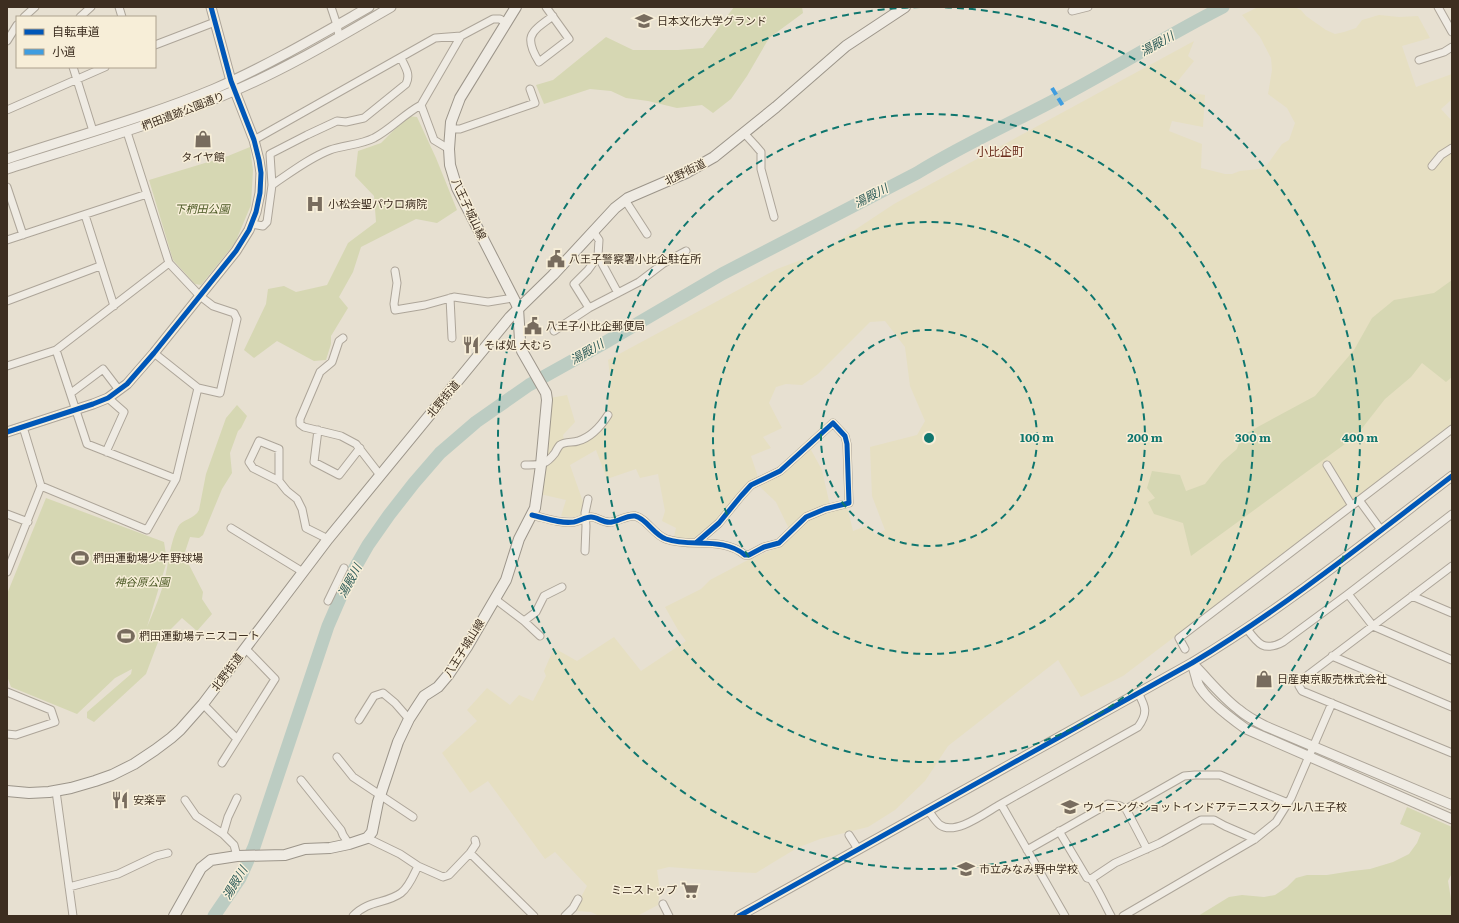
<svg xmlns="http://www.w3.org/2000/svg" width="1459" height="923" viewBox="0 0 1459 923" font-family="Literata,'Noto Sans JP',serif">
<rect width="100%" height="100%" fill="#e7e0d1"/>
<!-- farmland -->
<path fill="#e6dfc2" d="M 1258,7 L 1294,7 L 1301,10 L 1306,16 L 1326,30 L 1335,34 L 1344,32 L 1356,28 L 1362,20 L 1379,15 L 1399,17 L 1418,16 L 1430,38 L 1402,46 L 1416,87 L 1452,74 L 1452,97 L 1450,101 L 1441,109 L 1452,121 L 1452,426 L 1123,676 L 1081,697 L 1058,660 L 948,746 L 925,781 L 895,810 L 868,827 L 820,839 L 797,848 L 756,873 L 734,872 L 669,867 L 657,870 L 660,891 L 658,905 L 637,916 L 599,916 L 591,912 L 578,911 L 575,908 L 587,886 L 555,852 L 545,859 L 488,781 L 470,793 L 442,753 L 477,721 L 467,710 L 487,688 L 510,705 L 519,695 L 533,701 L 546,676 L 544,671 L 554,648 L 577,661 L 614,637 L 641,671 L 686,641 L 678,630 L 665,607 L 701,589 L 710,580 L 746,561 L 781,546 L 792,535 L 776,502 L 758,485 L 782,474 L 810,448 L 822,470 L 831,510 L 847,506 L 853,531 L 869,525 L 875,535 L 885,530 L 872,496 L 870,447 L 917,435 L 925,421 L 910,386 L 905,347 L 885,321 L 870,322 L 818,374 L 802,385 L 786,384 L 776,387 L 769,403 L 782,428 L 763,437 L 771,448 L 751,456 L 759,480 L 717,522 L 696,539 L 682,539 L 674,537 L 676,528 L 662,521 L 665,511 L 658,474 L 640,478 L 636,469 L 607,479 L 596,450 L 570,465 L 583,502 L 581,514 L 577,518 L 561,516 L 566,500 L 540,494 L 550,398 L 567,395 L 575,422 L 563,435 L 565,445 L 579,443 L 609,416 L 608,402 L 611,384 L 608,360 L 777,269 L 820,253 L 894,204 L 1194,41 L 1188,56 L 1194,61 L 1177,82 L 1192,93 L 1205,95 L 1203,127 L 1172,121 L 1169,131 L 1202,144 L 1201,168 L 1225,174 L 1232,174 L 1240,171 L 1259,169 L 1267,165 L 1282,144 L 1289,140 L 1295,123 L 1287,108 L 1268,94 L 1272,70 L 1271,58 L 1260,37 L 1242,15 Z"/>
<!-- green -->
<path fill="#d6d7b3" d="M 734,7 L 802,7 L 803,13 L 769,38 L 747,76 L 731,99 L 713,113 L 702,105 L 677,108 L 648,101 L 626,98 L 611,91 L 590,89 L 544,104 L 536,85 L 553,80 L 606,37 L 633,50 L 678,50 L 703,48 Z
M 408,116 L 417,117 L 436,158 L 457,210 L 437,223 L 416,219 L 361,247 L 353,272 L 339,297 L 348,308 L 331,336 L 331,344 L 326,360 L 314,361 L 277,341 L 254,358 L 244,350 L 266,304 L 268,289 L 284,286 L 296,292 L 327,285 L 348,243 L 376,222 L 374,196 L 355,176 L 358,151 L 381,143 Z
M 250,147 L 253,170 L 251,205 L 235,243 L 201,285 L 195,284 L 173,260 L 149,180 L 228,156 Z
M 1452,280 L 1452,377 L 1446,382 L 1422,363 L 1411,377 L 1385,399 L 1356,436 L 1191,556 L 1183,523 L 1154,514 L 1148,502 L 1155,498 L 1147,488 L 1152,471 L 1180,475 L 1186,491 L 1205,484 L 1222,462 L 1237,449 L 1241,436 L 1315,396 L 1354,350 L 1372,318 L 1394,300 L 1434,293 Z
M 237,405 L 247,416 L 241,428 L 238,431 L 230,453 L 232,473 L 222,489 L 203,535 L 199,538 L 190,537 L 184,555 L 203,592 L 202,599 L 212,614 L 197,631 L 182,618 L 158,642 L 146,674 L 94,722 L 87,718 L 87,712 L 131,674 L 132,669 L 115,678 L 77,714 L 11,687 L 7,676 L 7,594 L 46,498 L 164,542 L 167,561 L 147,627 C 154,611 161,594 165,578 C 169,560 170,543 178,527 C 182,519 195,519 199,510 L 206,474 L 226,418 Z
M 1407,807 L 1452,827 L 1452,873 L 1448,881 L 1452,905 L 1452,916 L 1198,916 L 1229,897 L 1242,895 L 1264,897 L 1275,895 L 1287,887 L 1296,878 L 1307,875 L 1327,875 L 1352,871 L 1370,869 L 1393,862 L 1409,854 L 1417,843 L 1421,833 L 1400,824 Z"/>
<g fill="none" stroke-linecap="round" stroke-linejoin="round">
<!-- stream -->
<path stroke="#bcccc2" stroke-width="2" d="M 215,916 L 215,915"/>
<!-- river -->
<path stroke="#bcccc2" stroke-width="13" d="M 214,916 L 240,878 L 254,847 L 266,811 L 328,626 L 348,580 L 368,545 L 389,515 L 414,483 L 440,453 L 476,422 L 529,385 L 606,342 L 722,274 L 917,173 C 966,143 1018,120 1068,93 C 1120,65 1170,34 1223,7"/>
<!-- minor casing -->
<g stroke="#ada599" stroke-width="9">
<path id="minor" d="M 119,7 L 122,17
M 331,7 L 337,25 L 339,36
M 546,7 L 569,39 L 539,62 C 523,36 531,32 553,16
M 1438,7 L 1452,32
M 1072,11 L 1088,7
M 24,17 L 35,7
M 80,17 L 91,7
M 7,41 L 17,25
M 155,45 L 215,22
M 1419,60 L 1444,52 L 1452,47
M 73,67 L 93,131
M 421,105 L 434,140 L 449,149
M 7,110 L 105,67
M 450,129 L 460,129 L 535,103 L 530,89
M 127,132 L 169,263 L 200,296 L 213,306 L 234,313 L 237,319 L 220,393 L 198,388
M 744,133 L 755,145 L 761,152 L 761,169 L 774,217
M 254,140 L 435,38 L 461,36
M 1432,166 L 1441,155 L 1452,148
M 272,185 L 270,154 L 307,135 L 337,121 L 346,122 L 364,118 L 406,84 C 411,74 405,67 401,58
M 7,187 L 23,235
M 625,200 L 647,234
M 85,215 L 114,306
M 252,224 L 263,226 L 267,222 L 272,185 C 290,173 309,158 330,150 C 344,145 360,145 374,138 C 391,129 404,114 421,105 L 461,36 L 493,19 L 500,19 L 506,23
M 7,240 L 147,194
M 598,256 L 618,293
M 395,271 L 397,283 L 394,304 L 395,310 L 425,305 L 454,297 L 488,302 L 513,298
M 450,298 L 452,338
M 7,301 L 100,266
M 589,308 L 574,284 L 588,270 L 598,256 L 599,240 L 593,231
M 554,331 L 589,308 L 639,282 L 664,263 L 686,251
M 343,338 L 339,341 L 332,362 L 320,372 L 300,419 L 300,424 L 304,427 L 341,436 L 356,444 L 380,475
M 56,350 L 87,444 L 176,479
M 7,366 L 56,350 L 169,263
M 71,393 L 103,369 L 119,390
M 23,427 L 41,486 L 147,530 L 176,479 L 198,388 L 154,353
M 318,430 L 314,462 L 339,475 L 360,448
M 106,452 L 124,412 L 108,398
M 525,465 C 540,465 545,466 555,453 C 556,451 558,447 560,445 C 565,441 573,443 578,441 C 592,437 601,426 608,415
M 1327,465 L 1352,506
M 279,481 L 253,468 L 249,462 L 259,441 L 279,449 L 279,481 L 287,491 L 297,499 L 302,509 L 306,528 L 328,539
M 1359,500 L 1381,530
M 7,514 L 28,522
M 532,515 C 545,518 560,524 574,522 C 580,521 585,517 591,517 C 598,517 604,524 612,522 C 619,521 627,515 635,516 C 646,518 654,535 666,539 C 691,548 722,536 745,555 L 749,555 L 764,547 L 779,543 L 806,517 L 825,509 L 849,503 L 847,444 L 845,436 L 833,423 L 780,471 L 751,485 L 741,496 L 719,523 L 697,542
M 231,528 L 303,572
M 585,551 L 586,526 L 585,513 L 588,499
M 1452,566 L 1300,681 L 1299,686 L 1302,691 L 1452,753
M 7,572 L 41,486
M 1348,594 L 1373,626 L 1452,660
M 1412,596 L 1452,613
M 495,599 L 524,621 L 540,636
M 328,601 L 344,568
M 524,621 L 536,612 L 544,596 L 562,587
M 1247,629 C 1258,644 1264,652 1283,642 L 1348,594 L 1452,514
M 1185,649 L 1179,638 L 1452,429
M 1332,656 L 1452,707
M 7,692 L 51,710 L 55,722 L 16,735 L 7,734
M 203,704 L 237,739
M 359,720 L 374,696 L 383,693 L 395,703 L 409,719
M 337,757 L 353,777 L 413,817
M 222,763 L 275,679 L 245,648
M 301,780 L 341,830 L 343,835 L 349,844
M 56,791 L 73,916
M 185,800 L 196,816 L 223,834 L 234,845 L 237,856
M 1001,804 L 1138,727 C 1148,713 1146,707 1138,693
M 1126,809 L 1147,849
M 928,810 C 932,815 935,821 940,825 C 956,836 986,812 1001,804 L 1065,916
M 1059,831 L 1087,878 L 1091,879 C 1099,891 1104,903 1111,916
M 223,834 L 228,817 L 237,798
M 849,835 L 858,849
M 367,838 L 400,854 L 418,866 L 443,877 L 449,875 L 470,853 L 476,844 L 475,840
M 1027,850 L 1108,804 L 1120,806 L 1126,809 L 1184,776 L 1195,775 L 1220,775 L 1288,803
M 470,853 L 534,916
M 1091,879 L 1115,863 L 1160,843 L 1201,820 L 1214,820 L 1225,826 L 1255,839
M 69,887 L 118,874 L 156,856 L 168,853
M 663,904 L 669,916
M 353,916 C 368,900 386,904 401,893 C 409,887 414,874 418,866
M 565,916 L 573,908 L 578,899
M 1123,916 L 1255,839 L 1276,822 L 1291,798 L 1332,703"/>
</g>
<!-- tertiary casing -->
<g stroke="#ada599" stroke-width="11">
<path id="tertiary" d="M 7,159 C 76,136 147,117 214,89 C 267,66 318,36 369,7
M 7,169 C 79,146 152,125 222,96 C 281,72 336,39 391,7
M 7,432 L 93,404 L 108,398 L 127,384 L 154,353 L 236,251 L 249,230 L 256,212 L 260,193 L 261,173 L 259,160 L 254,140 L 231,81 L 211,7
M 1192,663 C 1194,669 1196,677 1198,684 C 1206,700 1232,719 1246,729 L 1452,819
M 1193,664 C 1208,679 1221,696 1238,709 C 1246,716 1255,721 1265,726 L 1452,805
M 739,916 L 1192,663 C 1284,608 1367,541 1452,476"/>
</g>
<!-- secondary casing -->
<g stroke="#9c958a" stroke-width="12">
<path id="secondary" d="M 7,791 L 29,793 L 49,792 L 71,788 L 95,781 L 112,775 L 134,764 L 155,750 L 171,738 L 180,730 L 203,704 L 328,539 L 510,317 L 553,275 L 615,208 L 628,198 L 686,173 L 714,157 L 776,107 L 846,46 L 905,7
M 174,916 L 201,868 L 211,860 L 237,856 L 285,855 L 305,849 L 330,848 L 349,844 L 367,838 L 372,832 L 378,802 L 398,742 L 409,719 L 424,696 L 438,687 L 449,674 L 467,647 L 506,580 L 519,539 L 535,508 L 541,465 L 547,400 L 546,393 L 522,351 L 520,340 L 518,308 L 516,303 L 457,188 L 450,165 L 449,149 L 451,122 L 460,98 L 516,7"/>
</g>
<!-- minor -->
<use href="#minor" stroke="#efebe3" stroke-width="7"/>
<!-- tertiary -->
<use href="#tertiary" stroke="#efebe3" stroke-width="9"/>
<!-- secondary -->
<use href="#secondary" stroke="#efebe3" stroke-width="10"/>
<!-- quiet -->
<path stroke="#3f9de0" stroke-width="4" stroke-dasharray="8 4" stroke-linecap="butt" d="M 1052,88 L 1063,106"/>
<!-- cycleway casing -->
<g stroke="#f7eed8" stroke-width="8">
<path id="cycleway" d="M 7,432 L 93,404 L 108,398 L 127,384 L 154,353 L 236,251 L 249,230 L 256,212 L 260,193 L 261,173 L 259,160 L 254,140 L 231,81 L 211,7
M 532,515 C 545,518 560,524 574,522 C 580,521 585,517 591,517 C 598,517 604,524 612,522 C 619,521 627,515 635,516 C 646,518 654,535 666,539 C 691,548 722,536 745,555 L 749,555 L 764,547 L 779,543 L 806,517 L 825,509 L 849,503 L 847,444 L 845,436 L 833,423 L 780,471 L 751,485 L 741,496 L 719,523 L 697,542
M 739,916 L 1192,663 C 1284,608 1367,541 1452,476"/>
</g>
<!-- cycleway -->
<use href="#cycleway" stroke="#0057b8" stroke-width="5"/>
</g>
<!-- distance rings -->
<g fill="none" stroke="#0f766e" stroke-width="2" stroke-dasharray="7 5">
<circle cx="929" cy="438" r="108"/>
<circle cx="929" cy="438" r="216"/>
<circle cx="929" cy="438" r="324"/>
<path d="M933 7A431 431 0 1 1 925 7"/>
</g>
<!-- icons -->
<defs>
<g id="school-bare" transform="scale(1.38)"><path d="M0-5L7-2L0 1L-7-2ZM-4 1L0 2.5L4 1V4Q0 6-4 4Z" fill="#786c5e" stroke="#f7eed8" stroke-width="2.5" paint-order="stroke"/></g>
<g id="shop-bare" transform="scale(1.38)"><path d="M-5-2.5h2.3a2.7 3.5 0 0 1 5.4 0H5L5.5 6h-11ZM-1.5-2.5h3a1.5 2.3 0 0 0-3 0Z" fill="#786c5e" stroke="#f7eed8" stroke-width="2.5" paint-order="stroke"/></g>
<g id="hospital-bare" transform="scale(1.38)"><path d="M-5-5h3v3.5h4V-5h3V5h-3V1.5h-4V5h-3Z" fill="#786c5e" stroke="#f7eed8" stroke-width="2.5" paint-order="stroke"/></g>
<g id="civic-bare" transform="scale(1.38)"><path d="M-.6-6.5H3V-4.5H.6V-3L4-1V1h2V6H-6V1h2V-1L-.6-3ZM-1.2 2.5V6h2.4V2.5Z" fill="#786c5e" stroke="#f7eed8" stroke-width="2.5" paint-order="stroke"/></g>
<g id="restaurant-bare" transform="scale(1.38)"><path d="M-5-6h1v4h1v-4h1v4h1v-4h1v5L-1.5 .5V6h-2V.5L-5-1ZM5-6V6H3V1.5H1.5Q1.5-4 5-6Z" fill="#786c5e" stroke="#f7eed8" stroke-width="2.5" paint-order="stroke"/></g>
<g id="stadium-bare" transform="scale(1.38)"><path d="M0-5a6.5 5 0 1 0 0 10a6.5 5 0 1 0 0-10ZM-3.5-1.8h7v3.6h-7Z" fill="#786c5e" stroke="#f7eed8" stroke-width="2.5" paint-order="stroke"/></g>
<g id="supermarket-bare" transform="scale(1.38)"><path d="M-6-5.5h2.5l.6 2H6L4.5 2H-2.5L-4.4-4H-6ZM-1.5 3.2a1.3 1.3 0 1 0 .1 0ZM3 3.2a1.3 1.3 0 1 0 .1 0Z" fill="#786c5e" stroke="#f7eed8" stroke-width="2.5" paint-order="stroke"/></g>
</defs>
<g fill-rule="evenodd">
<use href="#school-bare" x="644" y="21"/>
<use href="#shop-bare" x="203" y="139"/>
<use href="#hospital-bare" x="315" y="204"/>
<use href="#civic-bare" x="556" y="259"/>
<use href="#civic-bare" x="533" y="326"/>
<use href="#restaurant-bare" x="471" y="345"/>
<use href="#stadium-bare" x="80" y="558"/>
<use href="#stadium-bare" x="126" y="636"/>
<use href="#shop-bare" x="1264" y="679"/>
<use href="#restaurant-bare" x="120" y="800"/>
<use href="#school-bare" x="1070" y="807"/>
<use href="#school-bare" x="966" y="869"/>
<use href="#supermarket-bare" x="690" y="890"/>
</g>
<g text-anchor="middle" stroke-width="3" stroke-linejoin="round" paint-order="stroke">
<!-- poi labels -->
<g font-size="11" fill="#3d2e20" stroke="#f7eed8" text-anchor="start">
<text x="657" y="25">日本文化大学グランド</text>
<text x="203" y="161" text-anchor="middle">タイヤ館</text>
<text x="328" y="208">小松会聖パウロ病院</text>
<text x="569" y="263">八王子警察署小比企駐在所</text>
<text x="546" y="330">八王子小比企郵便局</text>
<text x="484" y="349">そば処 大むら</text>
<text x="93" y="562">椚田運動場少年野球場</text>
<text x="139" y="640">椚田運動場テニスコート</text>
<text x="1277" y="683">日産東京販売株式会社</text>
<text x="133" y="804">安楽亭</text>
<text x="1083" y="811">ウイニングショットインドアテニススクール八王子校</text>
<text x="979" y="873">市立みなみ野中学校</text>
<text x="677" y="894" text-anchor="end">ミニストップ</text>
</g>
<!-- street labels -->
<g font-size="11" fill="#3d2e20" stroke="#f7eed8">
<text transform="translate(183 111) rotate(-21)" y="4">椚田遺跡公園通り</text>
<text transform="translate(685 172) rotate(-26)" y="4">北野街道</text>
<text transform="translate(469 209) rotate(65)" y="4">八王子城山線</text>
<text transform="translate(443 399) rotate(-50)" y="4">北野街道</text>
<text transform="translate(464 648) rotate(-58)" y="4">八王子城山線</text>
<text transform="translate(227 672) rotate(-53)" y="4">北野街道</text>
</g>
<!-- park labels -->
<g font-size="11" font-style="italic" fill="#4d5a26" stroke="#f7eed8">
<text x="202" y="213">下椚田公園</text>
<text x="142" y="586">神谷原公園</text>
</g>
<!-- water labels -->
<g font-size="12" font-style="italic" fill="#2f5d5a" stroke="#f7eed8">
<text transform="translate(1157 44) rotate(-29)" y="4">湯殿川</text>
<text transform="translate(871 196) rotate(-28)" y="4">湯殿川</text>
<text transform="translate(587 352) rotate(-30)" y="4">湯殿川</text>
<text transform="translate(350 581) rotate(-62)" y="4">湯殿川</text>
<text transform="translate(235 883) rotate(-59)" y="4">湯殿川</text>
</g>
<!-- neighbourhood labels -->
<g font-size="12" fill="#6b2e1e" stroke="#f7eed8">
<text x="1000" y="156">小比企町</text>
</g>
</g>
<circle cx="929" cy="438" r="6" fill="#0f766e" stroke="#f7eed8" stroke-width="2"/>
<g font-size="12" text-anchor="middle" font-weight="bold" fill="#0f766e" stroke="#f7eed8" stroke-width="3" stroke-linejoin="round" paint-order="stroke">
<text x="1037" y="442">100 m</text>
<text x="1145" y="442">200 m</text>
<text x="1253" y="442">300 m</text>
<text x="1360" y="442">400 m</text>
</g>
<!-- border -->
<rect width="1459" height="923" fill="none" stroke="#3d2e20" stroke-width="16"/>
<!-- legend -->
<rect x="16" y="16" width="140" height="52" fill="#f7eed8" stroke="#ada18e"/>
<rect x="24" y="29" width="20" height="6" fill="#0057b8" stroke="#ada18e"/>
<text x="52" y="36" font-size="12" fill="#3d2e20">自転車道</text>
<rect x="24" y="49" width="20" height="6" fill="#3f9de0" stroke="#ada18e"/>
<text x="52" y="56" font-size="12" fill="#3d2e20">小道</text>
</svg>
